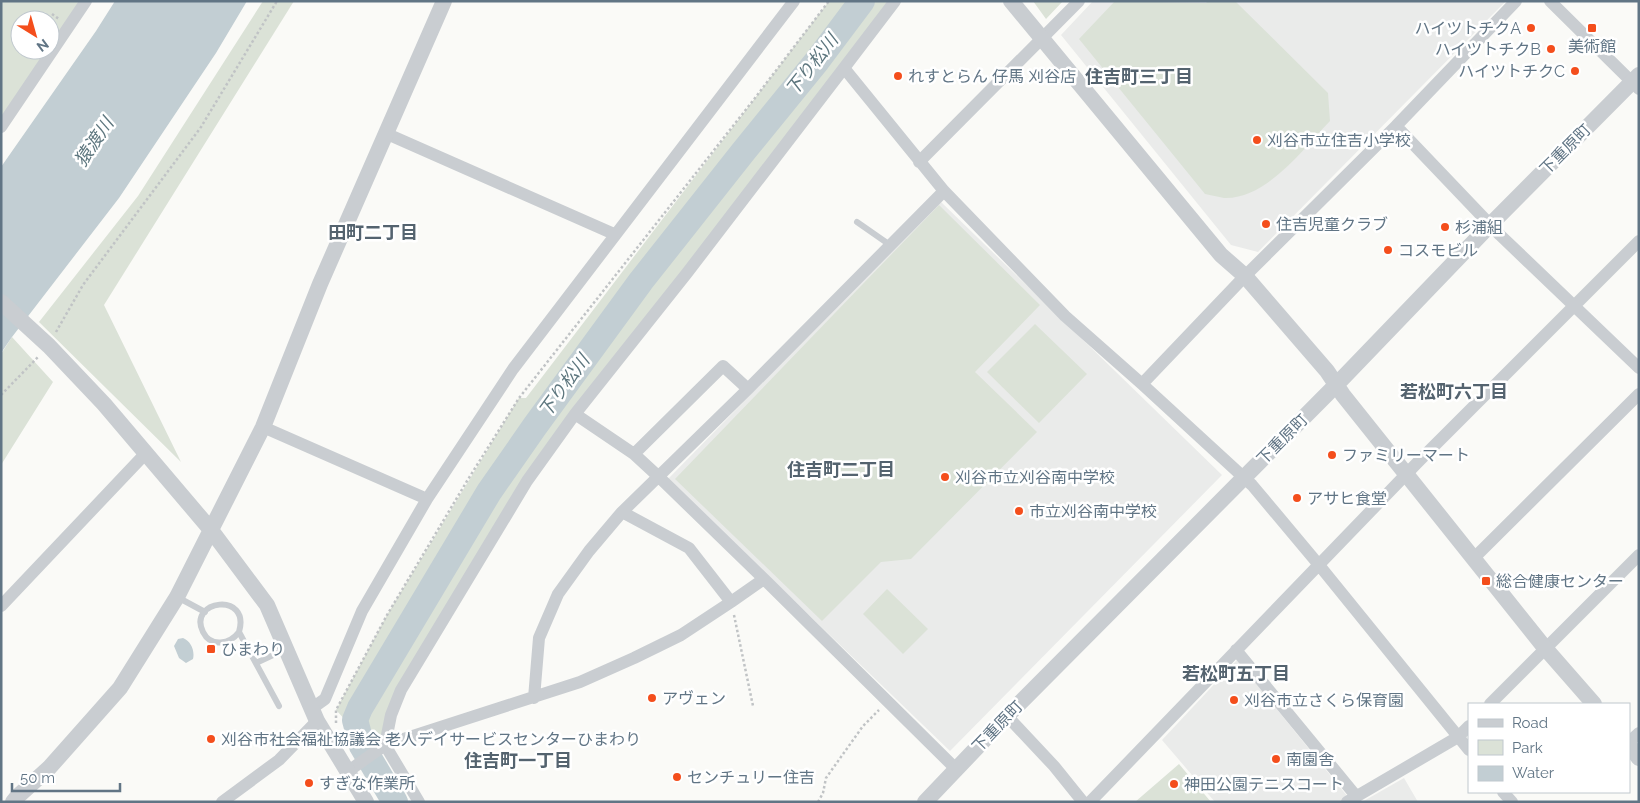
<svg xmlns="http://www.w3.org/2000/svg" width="1640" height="803" viewBox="0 0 1640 803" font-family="Raleway,'Noto Sans JP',sans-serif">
<rect width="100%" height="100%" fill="#fafaf7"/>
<!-- built -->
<path fill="#eaebea" d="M 1093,1 L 1506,1 L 1258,252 L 1231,245 L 1061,35 Z
M 940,201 L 1222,475 L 950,751 L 668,479 Z
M 1237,660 L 1352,802 L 1215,802 L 1162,740 Z
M 1404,778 L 1418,802 L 1362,802 Z"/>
<!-- green -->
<path fill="#dbe2d7" d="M 1,1 L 80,1 L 50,47 L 50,20 L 20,20 L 20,50 L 48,50 L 1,120 Z
M 263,1 L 294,1 L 104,305 L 181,462 L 39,322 L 138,196 Z
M 829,1 L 895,1 L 579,409 L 401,690 L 385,745 L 375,752 L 336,710 L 387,615 L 519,398 L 526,398 Z
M 1033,1 L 1063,1 L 1046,19 Z
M 1115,1 L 1206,3 L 1208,1 L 1235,1 L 1328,93 L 1330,121 C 1303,149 1266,200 1224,198 C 1218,197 1211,195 1205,194 L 1079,39 Z
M 939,205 L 1040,305 L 975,372 L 1037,432 L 911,559 L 881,562 L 822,621 L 675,479 Z
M 1035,324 L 1087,374 L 1039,423 L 987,372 Z
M 12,337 L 53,382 L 1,465 L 1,354 Z
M 887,589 L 928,629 L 903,654 L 863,614 Z
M 1179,764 L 1211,802 L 1135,802 Z"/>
<!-- water -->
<path fill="#c2ced3" d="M 115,1 L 247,1 L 216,53 L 119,198 L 12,337 L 1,353 L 1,167 L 96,31 Z
M 183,638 C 191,641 195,651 193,659 L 186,663 L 179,658 L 174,646 L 178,639 Z"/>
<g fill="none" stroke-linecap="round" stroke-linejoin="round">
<!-- river -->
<path stroke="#c2ced3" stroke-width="26" d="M 395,802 L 362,746 L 355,720 L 360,708 L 489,492 L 535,426 L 641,281 L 743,152 L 817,61 L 862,1"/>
<!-- path -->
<path stroke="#c0c3c5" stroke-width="2.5" stroke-dasharray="2.5 2.5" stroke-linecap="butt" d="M 52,14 L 59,19
M 56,332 L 83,285 L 201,127 L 277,1
M 1,395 L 38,357
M 734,615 L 753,706
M 336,723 L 336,710 L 387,615 L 467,481 L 519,398 L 755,98 L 829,1
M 818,802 L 823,793 L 826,778 L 863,726 L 879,710"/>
<!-- service -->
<path stroke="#c9cdd1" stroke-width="6" d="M 857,222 L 890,245
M 179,598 L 205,612
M 239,632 C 230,644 211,648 203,632 C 187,600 251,591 239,632 L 279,706
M 256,663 L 286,649"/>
<!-- minor -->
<path stroke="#c9cdd1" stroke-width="12" d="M 895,1 L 844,68 L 944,191 L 1065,316 L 1142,384 L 1252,485 L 1319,565 L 1469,750
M 1550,1 L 1639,89
M 1396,126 L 1500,235 L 1639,368
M 1,127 L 86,1
M 385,133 L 614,234
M 919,162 L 1079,1
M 1142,384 L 1245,276 L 1396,126 L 1516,1
M 263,427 L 427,499
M 634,454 L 723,366 L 748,389
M 622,512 L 689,548 L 731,602
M 1474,558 L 1639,394
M 764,579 L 956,769
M 1,606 L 146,453
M 1236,650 L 1356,796
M 534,698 L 539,638 L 558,594 L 589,551 L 622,512 L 748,389 L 944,191
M 1490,704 L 1639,555
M 311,709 L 325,699 L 362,611 L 427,499 L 513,369 L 794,1
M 1007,716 L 1054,766 L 1083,802
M 1629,742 L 1639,733
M 347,772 L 385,745 L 391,715 L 401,690 L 527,481 L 575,414 L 687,273 L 844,68
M 1503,792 L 1512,802
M 222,802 L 279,760 L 317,721
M 419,802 L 385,745 L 580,682 L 634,658 L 681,635 L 731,602 L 764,579 L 660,478 L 634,454 L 575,414
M 1090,802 L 1418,462 L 1639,241
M 1347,802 L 1458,737 L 1469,726"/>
<!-- tertiary -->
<path stroke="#c9cdd1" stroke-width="16" d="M 1011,1 L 1221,255 L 1245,276 L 1327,371 L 1343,395 L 1545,648 L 1594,704
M 1,302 L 49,346 L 104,404 L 211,530 L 267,605 L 317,721 L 366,802
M 1629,745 L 1639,758
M 13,802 L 17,797 L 49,768 L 120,688 L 177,597 L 263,427 L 320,284 L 444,1
M 925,802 L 1007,716 L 1338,383 L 1490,225 L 1639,75"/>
</g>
<!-- markers -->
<g fill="#f44e1c" stroke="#fff" stroke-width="2">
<circle cx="1531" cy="28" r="5"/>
<rect x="1587" y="23" width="10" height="10" rx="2.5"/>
<circle cx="1551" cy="49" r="5"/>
<circle cx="1575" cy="71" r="5"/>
<circle cx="898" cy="76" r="5"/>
<circle cx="1257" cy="140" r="5"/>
<circle cx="1266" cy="224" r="5"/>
<circle cx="1445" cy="227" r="5"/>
<circle cx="1388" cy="250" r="5"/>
<circle cx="1332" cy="455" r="5"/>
<circle cx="945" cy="477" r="5"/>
<circle cx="1297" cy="498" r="5"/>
<circle cx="1019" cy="511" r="5"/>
<rect x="1481" y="576" width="10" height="10" rx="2.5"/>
<rect x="206" y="644" width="10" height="10" rx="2.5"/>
<circle cx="652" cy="698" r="5"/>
<circle cx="1234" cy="700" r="5"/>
<circle cx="211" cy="739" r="5"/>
<circle cx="1276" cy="759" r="5"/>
<circle cx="677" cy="777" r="5"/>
<circle cx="309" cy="783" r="5"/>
<circle cx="1174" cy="784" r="5"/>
</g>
<g text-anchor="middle" stroke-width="5" stroke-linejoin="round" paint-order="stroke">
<!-- poi labels -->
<g font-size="16" fill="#617585" stroke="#fff" text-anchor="start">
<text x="1521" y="34" text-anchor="end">ハイツトチクA</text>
<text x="1592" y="52" text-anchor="middle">美術館</text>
<text x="1541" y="55" text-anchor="end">ハイツトチクB</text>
<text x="1565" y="77" text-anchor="end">ハイツトチクC</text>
<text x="908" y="82">れすとらん 仔馬 刈谷店</text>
<text x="1267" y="146">刈谷市立住吉小学校</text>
<text x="1276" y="230">住吉児童クラブ</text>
<text x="1455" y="233">杉浦組</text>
<text x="1398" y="256">コスモビル</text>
<text x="1342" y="461">ファミリーマート</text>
<text x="955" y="483">刈谷市立刈谷南中学校</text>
<text x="1307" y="504">アサヒ食堂</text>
<text x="1029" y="517">市立刈谷南中学校</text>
<text x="1496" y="587">総合健康センター</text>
<text x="221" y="655">ひまわり</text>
<text x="662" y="704">アヴェン</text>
<text x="1244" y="706">刈谷市立さくら保育園</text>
<text x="221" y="745">刈谷市社会福祉協議会 老人デイサービスセンターひまわり</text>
<text x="1286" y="765">南園舎</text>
<text x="687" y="783">センチュリー住吉</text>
<text x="319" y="789">すぎな作業所</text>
<text x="1184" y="790">神田公園テニスコート</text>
</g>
<!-- street labels -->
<g font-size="16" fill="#617585" stroke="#fff">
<text transform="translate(1565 149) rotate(-45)" y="6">下重原町</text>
<text transform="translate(1282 439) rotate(-45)" y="6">下重原町</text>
<text transform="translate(997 726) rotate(-46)" y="6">下重原町</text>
</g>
<!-- water labels -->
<g font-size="18" font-style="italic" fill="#5d767e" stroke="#fff">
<text transform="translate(812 65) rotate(-52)" y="6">下り松川</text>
<text transform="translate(94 142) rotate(-56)" y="6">猿渡川</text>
<text transform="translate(564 386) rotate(-54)" y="6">下り松川</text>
</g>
<!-- neighbourhood labels -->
<g font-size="18" font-weight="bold" fill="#54636f" stroke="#fff">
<text x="1139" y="83">住吉町三丁目</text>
<text x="373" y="239">田町二丁目</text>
<text x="1454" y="398">若松町六丁目</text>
<text x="841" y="476">住吉町二丁目</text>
<text x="1236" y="680">若松町五丁目</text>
<text x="518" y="767">住吉町一丁目</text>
</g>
</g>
<!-- border -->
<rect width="1640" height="803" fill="none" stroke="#617585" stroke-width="5"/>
<!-- legend -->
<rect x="1468" y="703" width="162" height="90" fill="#ffffff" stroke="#c0c8ce"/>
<rect x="1478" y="719" width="25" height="8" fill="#c9cdd1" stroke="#c0c8ce"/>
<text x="1512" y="728" font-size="15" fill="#617585">Road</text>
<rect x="1478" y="740" width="25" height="15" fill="#dbe2d7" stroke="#c0c8ce"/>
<text x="1512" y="753" font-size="15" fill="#617585">Park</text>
<rect x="1478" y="766" width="25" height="15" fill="#c2ced3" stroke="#c0c8ce"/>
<text x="1512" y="778" font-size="15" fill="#617585">Water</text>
<!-- north arrow -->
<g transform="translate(35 35) rotate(143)"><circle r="24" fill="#ffffff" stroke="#c0c8ce"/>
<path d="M0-4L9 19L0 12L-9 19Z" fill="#f44e1c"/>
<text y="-8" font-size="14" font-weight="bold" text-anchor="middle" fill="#617585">N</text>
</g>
<!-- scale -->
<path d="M12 783v8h108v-8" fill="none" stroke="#617585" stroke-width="2.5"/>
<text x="20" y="783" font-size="15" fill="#617585" stroke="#ffffff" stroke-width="4" paint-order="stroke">50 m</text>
</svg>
